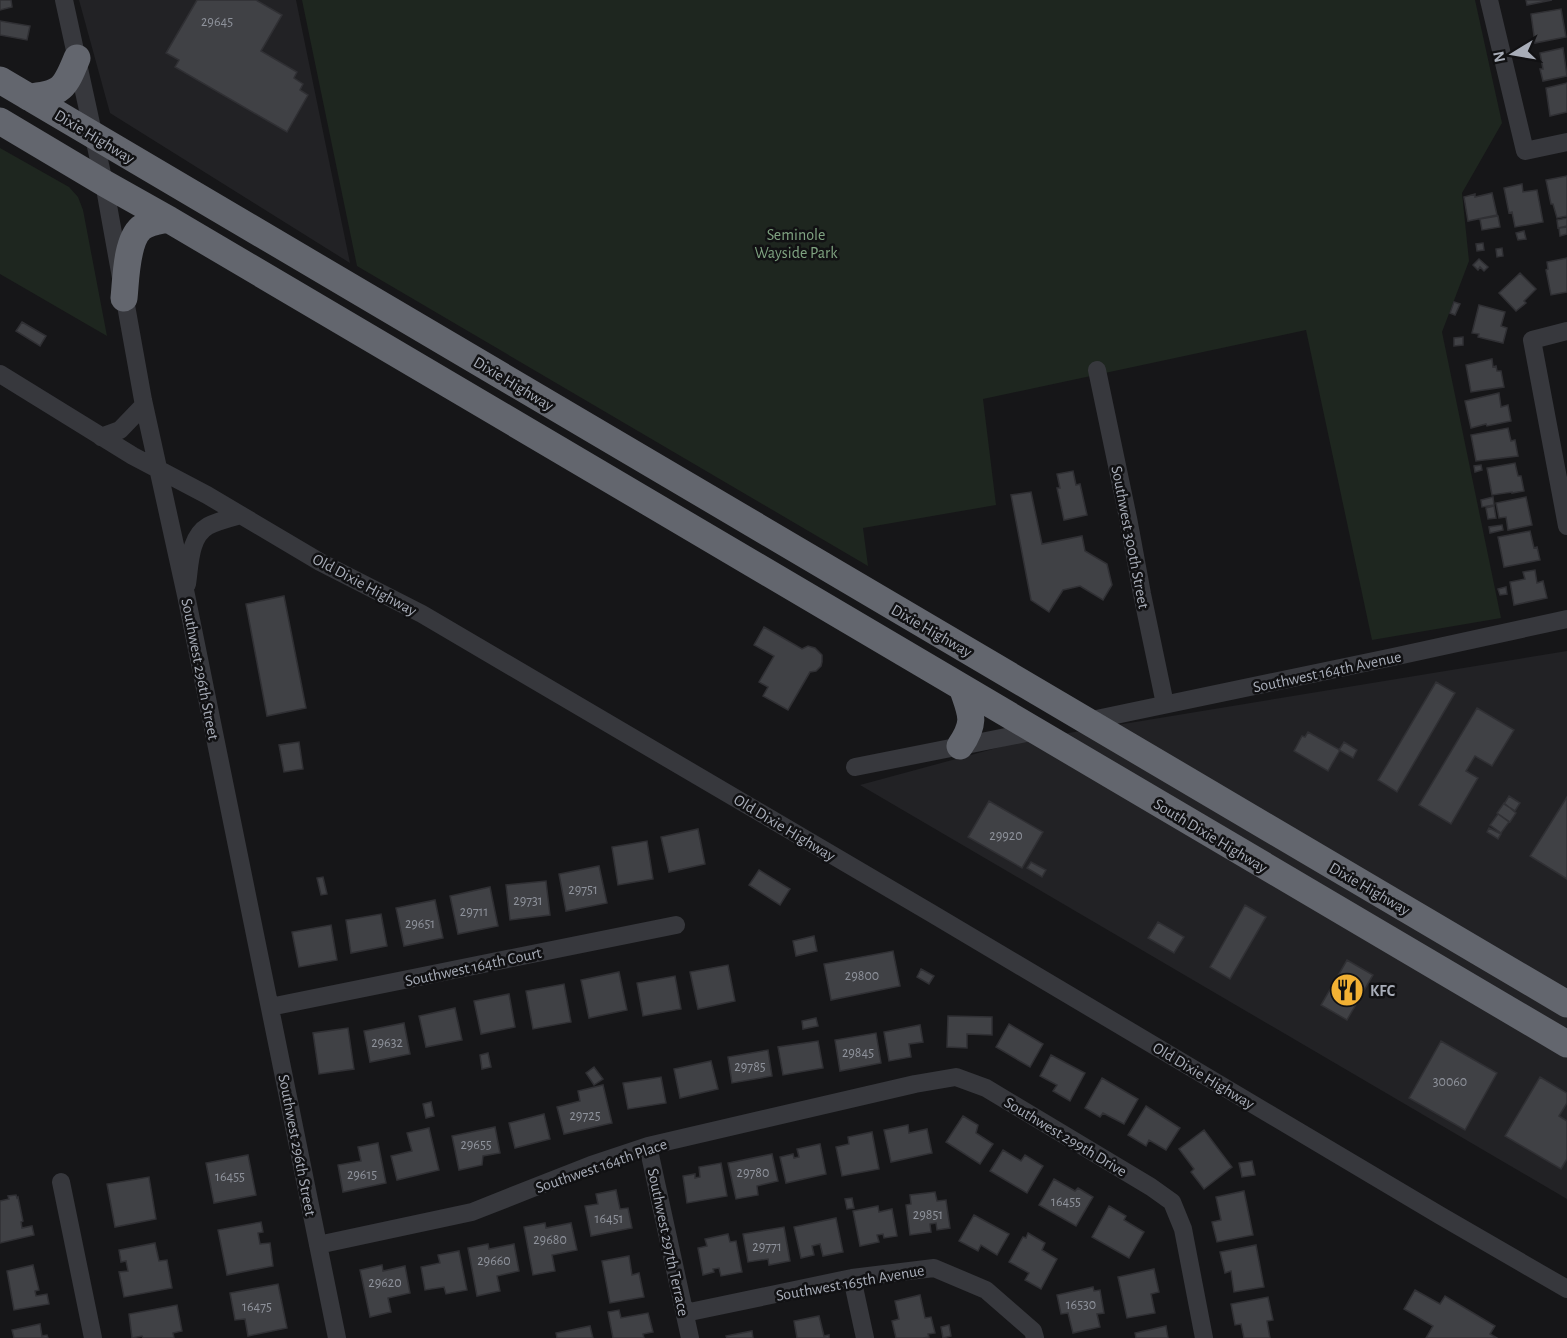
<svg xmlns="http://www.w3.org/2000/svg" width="1567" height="1338" viewBox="0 0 1567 1338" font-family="'Alegreya Sans',sans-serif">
<rect width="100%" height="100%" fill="#161618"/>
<!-- built -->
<path fill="#222225" d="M 79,0 L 296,0 L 350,263 L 110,113 Z
M 1567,651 L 1567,1199 L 860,785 L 1026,740 Z"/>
<!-- green -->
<path fill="#1e261f" d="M 302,0 L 1475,0 L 1502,123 L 1462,193 L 1469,261 L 1442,332 L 1501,618 L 1372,640 L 1306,330 L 983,399 L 996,505 L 863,528 L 868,566 L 357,266 Z
M 0,148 L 69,187 L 78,197 L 83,210 L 107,336 L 0,274 Z"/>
<!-- building -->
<path fill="#404145" stroke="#303034" stroke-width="1.5" d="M 0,0 L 11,0 L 12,7 L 0,10 Z
M 197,0 L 256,0 L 282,15 L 261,51 L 297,72 L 294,78 L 303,84 L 300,90 L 308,95 L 287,132 L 175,67 L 179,60 L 166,53 Z
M 1526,0 L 1552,0 L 1527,5 Z
M 1561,9 L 1566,37 L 1535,43 L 1531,14 Z
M 0,21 L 30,26 L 27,40 L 0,35 Z
M 1563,48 L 1567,76 L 1543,81 L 1540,69 L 1543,69 L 1540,53 Z
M 1567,83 L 1567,112 L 1550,116 L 1546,88 Z
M 1567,176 L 1567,216 L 1557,218 L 1553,204 L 1551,204 L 1546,180 Z
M 1522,184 L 1523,192 L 1537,190 L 1543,222 L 1515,227 L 1512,212 L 1509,213 L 1504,188 Z
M 1492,193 L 1497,215 L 1468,221 L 1464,197 L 1475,194 L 1475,197 Z
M 1498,216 L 1500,227 L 1482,230 L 1480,219 Z
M 1567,218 L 1567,226 L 1558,228 L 1557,220 Z
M 1567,227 L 1567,234 L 1560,236 L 1559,228 Z
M 1524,231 L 1526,239 L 1518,240 L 1516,233 Z
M 1483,243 L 1484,250 L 1477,251 L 1476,244 Z
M 1502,248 L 1503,256 L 1497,257 L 1496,249 Z
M 1567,258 L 1567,292 L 1551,295 L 1546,270 L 1548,269 L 1547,262 Z
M 1479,259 L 1488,267 L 1484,271 L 1480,267 L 1478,270 L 1473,265 Z
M 1520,273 L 1536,289 L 1524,301 L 1526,303 L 1516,311 L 1499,293 Z
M 1454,302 L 1460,304 L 1455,315 L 1450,313 Z
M 1479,305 L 1505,312 L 1501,326 L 1507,328 L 1503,343 L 1478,337 L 1479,334 L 1472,333 Z
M 22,322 L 46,336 L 40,346 L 16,331 Z
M 1463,337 L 1463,345 L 1454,346 L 1454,338 Z
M 1492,359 L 1493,367 L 1496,366 L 1497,371 L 1501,371 L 1504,387 L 1471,392 L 1466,365 Z
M 1499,393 L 1501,407 L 1508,405 L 1511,421 L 1487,426 L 1486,424 L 1471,428 L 1465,401 Z
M 1508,428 L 1511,441 L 1515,440 L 1518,456 L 1476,461 L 1471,435 Z
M 1515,463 L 1518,476 L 1521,476 L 1524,491 L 1512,493 L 1512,492 L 1492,495 L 1487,468 Z
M 1481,465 L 1482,470 L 1475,472 L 1474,466 Z
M 1073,471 L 1076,485 L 1080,484 L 1087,515 L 1064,520 L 1057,488 L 1060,488 L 1057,474 Z
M 1031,492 L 1042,544 L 1082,536 L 1085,551 L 1107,564 L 1112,585 L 1103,600 L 1080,586 L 1063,590 L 1049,612 L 1031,600 L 1011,495 Z
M 1493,497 L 1494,505 L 1482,507 L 1481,500 Z
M 1526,497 L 1532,525 L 1508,530 L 1506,517 L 1499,518 L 1496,503 Z
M 1494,506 L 1496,518 L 1488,519 L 1486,508 Z
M 1502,525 L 1503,530 L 1490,533 L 1489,527 Z
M 1530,531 L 1534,548 L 1537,547 L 1540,560 L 1504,567 L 1498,537 Z
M 1535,570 L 1537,583 L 1543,581 L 1547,598 L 1514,605 L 1510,582 L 1525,579 L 1523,572 Z
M 1506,587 L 1507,594 L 1500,595 L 1498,589 Z
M 284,596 L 306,708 L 267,716 L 246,604 Z
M 764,627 L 802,649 L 808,646 L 815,648 L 822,655 L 822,662 L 821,666 L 816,671 L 810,672 L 788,710 L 763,696 L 768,687 L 759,682 L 774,656 L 754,645 Z
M 1436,682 L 1455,693 L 1397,792 L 1378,780 Z
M 1477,708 L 1514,730 L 1492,766 L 1475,756 L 1466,771 L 1478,778 L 1451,824 L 1419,805 Z
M 1308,732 L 1340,750 L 1328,771 L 1294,751 L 1302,736 L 1305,737 Z
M 299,742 L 303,769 L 284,772 L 279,745 Z
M 1344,742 L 1357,750 L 1353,758 L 1339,750 Z
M 1509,796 L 1520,803 L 1515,811 L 1504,804 Z
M 1567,797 L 1567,879 L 1530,856 Z
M 989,801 L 1043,832 L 1022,868 L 968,837 Z
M 1504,803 L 1516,813 L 1510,822 L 1497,813 Z
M 1498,814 L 1509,822 L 1501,833 L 1490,825 Z
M 1489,828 L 1501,834 L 1498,839 L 1487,832 Z
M 698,829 L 705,864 L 669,872 L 661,837 Z
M 647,841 L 653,879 L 618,885 L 612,847 Z
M 1031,862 L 1046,870 L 1042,877 L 1027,868 Z
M 599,866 L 607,903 L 566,911 L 559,874 Z
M 759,870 L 790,889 L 780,905 L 749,885 Z
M 323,877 L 327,894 L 321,895 L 317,878 Z
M 546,881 L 550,915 L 510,920 L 506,885 Z
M 490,887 L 498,926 L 458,934 L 450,896 Z
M 435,900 L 443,938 L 404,946 L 396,908 Z
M 1245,905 L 1266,917 L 1230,979 L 1210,967 Z
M 381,914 L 387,946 L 351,953 L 346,920 Z
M 1158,922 L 1184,937 L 1174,953 L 1148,938 Z
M 331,925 L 337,960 L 299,967 L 292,932 Z
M 814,936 L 817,951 L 796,956 L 793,941 Z
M 893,951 L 900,986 L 831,1000 L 824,964 Z
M 1347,960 L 1373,975 L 1347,1020 L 1321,1005 Z
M 728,965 L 735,1001 L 698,1009 L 690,972 Z
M 921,969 L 934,976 L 929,984 L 917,977 Z
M 619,972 L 627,1010 L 589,1018 L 581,980 Z
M 675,976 L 681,1009 L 643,1016 L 637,983 Z
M 564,984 L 571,1022 L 533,1029 L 526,991 Z
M 509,994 L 515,1027 L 481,1034 L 474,1001 Z
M 455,1008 L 462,1040 L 426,1047 L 419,1016 Z
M 948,1016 L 992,1017 L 992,1035 L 967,1034 L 967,1048 L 947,1047 Z
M 816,1018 L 818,1026 L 803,1029 L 802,1021 Z
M 404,1023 L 410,1054 L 370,1062 L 364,1031 Z
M 1009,1024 L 1043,1044 L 1030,1067 L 996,1047 Z
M 920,1025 L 923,1042 L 909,1044 L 911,1057 L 889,1061 L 884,1032 Z
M 348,1028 L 354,1069 L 319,1074 L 313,1033 Z
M 876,1033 L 881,1063 L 840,1071 L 835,1040 Z
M 818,1041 L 823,1068 L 783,1075 L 778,1047 Z
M 1441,1041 L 1497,1073 L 1465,1130 L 1409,1098 Z
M 768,1050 L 772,1076 L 732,1083 L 728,1057 Z
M 488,1053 L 491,1067 L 482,1069 L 480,1055 Z
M 1051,1055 L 1085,1073 L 1070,1101 L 1053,1091 L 1057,1085 L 1040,1076 Z
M 711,1061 L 718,1089 L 680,1098 L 674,1069 Z
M 594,1067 L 603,1079 L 594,1085 L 586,1073 Z
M 661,1077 L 666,1103 L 628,1109 L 623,1083 Z
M 1540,1077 L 1567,1093 L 1567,1103 L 1559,1116 L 1567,1121 L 1567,1159 L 1561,1169 L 1505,1136 Z
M 1102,1078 L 1138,1099 L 1124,1124 L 1103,1113 L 1100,1117 L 1085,1108 Z
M 603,1085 L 612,1123 L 564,1134 L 557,1107 L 580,1101 L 578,1091 Z
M 431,1102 L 434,1116 L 426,1118 L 423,1104 Z
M 1146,1106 L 1180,1128 L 1166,1150 L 1149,1140 L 1146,1146 L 1128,1135 Z
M 544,1114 L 550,1139 L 515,1148 L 509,1123 Z
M 963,1116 L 978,1125 L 976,1133 L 993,1144 L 980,1164 L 946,1142 Z
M 908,1125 L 909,1133 L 927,1129 L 932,1153 L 891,1162 L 884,1130 Z
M 495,1127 L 500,1153 L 483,1156 L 482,1165 L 459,1170 L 452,1136 Z
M 429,1128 L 439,1170 L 397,1180 L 391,1156 L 412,1151 L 407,1133 Z
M 1204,1130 L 1232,1167 L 1204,1189 L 1191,1172 L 1194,1169 L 1179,1149 Z
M 872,1132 L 879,1169 L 842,1176 L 836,1147 L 849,1144 L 848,1137 Z
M 378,1143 L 386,1183 L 343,1192 L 338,1165 L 361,1161 L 358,1147 Z
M 820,1144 L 826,1174 L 786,1183 L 780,1157 L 793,1154 L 794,1158 L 799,1157 L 797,1149 Z
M 1003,1150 L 1021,1161 L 1025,1155 L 1043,1166 L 1027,1193 L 990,1171 Z
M 772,1154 L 778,1181 L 757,1186 L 758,1195 L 736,1199 L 728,1163 Z
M 248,1155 L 256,1195 L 214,1203 L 206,1163 Z
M 1252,1161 L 1255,1175 L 1242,1177 L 1239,1163 Z
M 721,1163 L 727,1196 L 687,1203 L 683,1176 L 695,1174 L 695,1178 L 700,1177 L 699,1167 Z
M 149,1177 L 156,1219 L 115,1227 L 107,1184 Z
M 1054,1179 L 1075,1191 L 1078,1188 L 1093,1197 L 1076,1226 L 1039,1205 Z
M 616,1190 L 620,1209 L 628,1208 L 632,1228 L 591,1236 L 585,1206 L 598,1204 L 596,1194 Z
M 1244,1191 L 1253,1235 L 1217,1242 L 1212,1222 L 1221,1220 L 1216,1197 Z
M 935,1192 L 937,1201 L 946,1200 L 950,1228 L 937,1230 L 936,1223 L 930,1224 L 931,1232 L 910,1235 L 906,1205 L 911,1204 L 910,1195 Z
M 16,1195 L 17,1198 L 18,1197 L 23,1221 L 21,1222 L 22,1228 L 32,1226 L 34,1235 L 0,1243 L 0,1201 L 9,1199 L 8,1196 Z
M 852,1198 L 854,1208 L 847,1209 L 845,1199 Z
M 878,1206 L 879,1212 L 892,1209 L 897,1236 L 884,1238 L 883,1234 L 877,1235 L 879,1242 L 860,1246 L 853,1211 Z
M 1109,1206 L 1126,1216 L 1124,1220 L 1144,1232 L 1129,1258 L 1092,1237 Z
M 974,1215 L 1009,1234 L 997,1255 L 981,1245 L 978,1251 L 959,1241 Z
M 836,1218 L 843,1252 L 823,1256 L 820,1244 L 812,1246 L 814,1255 L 801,1258 L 794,1227 Z
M 261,1222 L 263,1232 L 258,1233 L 260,1244 L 270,1243 L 273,1266 L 227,1275 L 218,1230 Z
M 545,1223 L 546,1228 L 571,1223 L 577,1250 L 552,1255 L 555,1271 L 533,1275 L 524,1227 Z
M 784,1227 L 790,1261 L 769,1265 L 768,1259 L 748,1262 L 743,1234 Z
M 1028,1233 L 1045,1243 L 1042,1250 L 1057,1259 L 1041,1289 L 1025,1280 L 1029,1273 L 1009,1262 L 1023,1237 L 1026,1238 Z
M 728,1234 L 730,1242 L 736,1241 L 742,1272 L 721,1276 L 719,1268 L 713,1269 L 714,1272 L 703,1275 L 698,1248 L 707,1246 L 705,1239 Z
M 155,1243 L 159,1261 L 167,1260 L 172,1288 L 124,1297 L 119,1272 L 128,1271 L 126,1261 L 121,1262 L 119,1250 Z
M 488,1244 L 489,1249 L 514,1244 L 519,1271 L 497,1276 L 500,1291 L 477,1296 L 468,1248 Z
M 1256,1245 L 1264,1287 L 1234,1292 L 1231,1271 L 1225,1273 L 1220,1252 Z
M 459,1251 L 467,1290 L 446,1294 L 444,1287 L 425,1290 L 421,1267 L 440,1263 L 438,1255 Z
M 629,1256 L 632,1275 L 639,1273 L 644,1297 L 610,1303 L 602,1261 Z
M 33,1265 L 39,1290 L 35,1291 L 36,1296 L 47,1294 L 49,1304 L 14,1310 L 7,1271 Z
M 382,1265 L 383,1271 L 405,1266 L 410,1293 L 388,1298 L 391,1312 L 370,1317 L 360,1270 Z
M 1154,1269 L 1159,1292 L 1151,1294 L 1155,1313 L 1127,1318 L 1118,1277 Z
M 278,1284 L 287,1328 L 248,1336 L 245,1319 L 235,1320 L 230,1293 Z
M 1093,1287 L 1094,1291 L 1100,1290 L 1104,1313 L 1097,1314 L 1100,1327 L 1073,1333 L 1068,1313 L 1061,1314 L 1057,1295 Z
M 1415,1290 L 1440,1304 L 1445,1296 L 1495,1326 L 1490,1334 L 1497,1338 L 1426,1338 L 1433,1326 L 1404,1309 Z
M 920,1295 L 925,1318 L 931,1317 L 935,1333 L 928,1334 L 929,1337 L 923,1338 L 896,1338 L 892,1321 L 899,1319 L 895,1301 Z
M 1268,1297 L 1273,1320 L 1267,1321 L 1270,1338 L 1244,1338 L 1241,1324 L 1235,1325 L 1231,1304 Z
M 177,1305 L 182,1331 L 173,1333 L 174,1338 L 143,1338 L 142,1336 L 132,1338 L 129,1314 Z
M 619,1310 L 621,1318 L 648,1313 L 653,1332 L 643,1334 L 644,1338 L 613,1338 L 608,1312 Z
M 819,1316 L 824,1336 L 829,1335 L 829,1338 L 797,1338 L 794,1321 Z
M 40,1324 L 42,1336 L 47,1335 L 48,1338 L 14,1338 L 12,1330 Z
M 949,1325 L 951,1336 L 943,1338 L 941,1327 Z
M 590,1326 L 593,1338 L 557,1338 L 556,1333 Z
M 1166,1326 L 1168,1338 L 1136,1338 L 1135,1333 Z
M 752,1331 L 753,1338 L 727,1338 L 726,1336 Z"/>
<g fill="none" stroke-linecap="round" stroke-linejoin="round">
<!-- minor -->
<path stroke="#37383d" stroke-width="18" d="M 64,0 L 104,183 L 143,400 L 186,595 L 337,1338
M 1489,0 L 1525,151 L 1567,142
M 1567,331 L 1532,340 L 1567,526
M 1097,370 L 1128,518 L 1142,594 L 1165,704
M 0,374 L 133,456 L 207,495 L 320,562 L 422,614 L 931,913 L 1441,1216 L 1567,1289
M 101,437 L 120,430 L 144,405
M 187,584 C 190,565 189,537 208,526 C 218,521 230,518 241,515
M 1087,721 L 1393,657 L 1567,619
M 855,767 L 1036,731
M 270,1007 L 676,925
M 648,1146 L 690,1338
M 61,1182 L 93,1338
M 318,1245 L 472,1212 L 591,1165 L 648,1146 L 915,1084 L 956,1077 L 986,1088 L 1151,1187 L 1172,1202 L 1183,1229 L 1204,1338
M 852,1278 L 865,1338
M 685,1313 L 852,1278 L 934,1268 L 986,1290 L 1033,1331 L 1035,1338"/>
<!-- highway -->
<path stroke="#63666e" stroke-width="27" d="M 0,80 L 1567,1004
M 28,97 C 62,94 65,88 77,58
M 0,121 L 104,183 L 168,219 C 633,496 1101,768 1567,1044
M 124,298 C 126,280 126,241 141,228 C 149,222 159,221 168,219
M 960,746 C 977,721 971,714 962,687"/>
</g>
<!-- icons -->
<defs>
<g id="restaurant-disc" transform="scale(1.725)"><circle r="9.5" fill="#f2b134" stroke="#111113"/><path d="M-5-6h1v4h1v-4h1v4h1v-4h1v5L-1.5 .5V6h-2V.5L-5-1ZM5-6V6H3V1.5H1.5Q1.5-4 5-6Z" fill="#111"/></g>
</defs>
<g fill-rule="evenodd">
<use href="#restaurant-disc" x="1347" y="990"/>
</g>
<g text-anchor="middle" stroke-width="5" stroke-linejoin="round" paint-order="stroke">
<!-- number labels -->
<g font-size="14" fill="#8e929b">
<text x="217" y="26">29645</text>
<text x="1006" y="840">29920</text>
<text x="583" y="894">29751</text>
<text x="528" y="905">29731</text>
<text x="474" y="916">29711</text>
<text x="420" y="928">29651</text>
<text x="862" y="980">29800</text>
<text x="387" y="1047">29632</text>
<text x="858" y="1057">29845</text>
<text x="750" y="1071">29785</text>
<text x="1450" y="1086">30060</text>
<text x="585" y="1120">29725</text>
<text x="476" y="1149">29655</text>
<text x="753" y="1177">29780</text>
<text x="362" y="1179">29615</text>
<text x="230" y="1181">16455</text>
<text x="1066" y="1206">16455</text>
<text x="928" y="1219">29851</text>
<text x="609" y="1223">16451</text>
<text x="550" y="1244">29680</text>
<text x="767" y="1251">29771</text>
<text x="494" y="1265">29660</text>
<text x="385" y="1287">29620</text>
<text x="1081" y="1309">16530</text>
<text x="257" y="1311">16475</text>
</g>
<!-- street labels -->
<g font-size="16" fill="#a8adb8" stroke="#111113">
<text transform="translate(95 136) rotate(31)" y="6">Dixie Highway</text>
<text transform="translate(514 383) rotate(31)" y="6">Dixie Highway</text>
<text transform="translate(1131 537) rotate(79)" y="6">Southwest 300th Street</text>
<text transform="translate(365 584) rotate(28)" y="6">Old Dixie Highway</text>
<text transform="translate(932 630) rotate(30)" y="6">Dixie Highway</text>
<text transform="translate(201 669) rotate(79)" y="6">Southwest 296th Street</text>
<text transform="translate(1327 671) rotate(-12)" y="6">Southwest 164th Avenue</text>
<text transform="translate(785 827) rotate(31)" y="6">Old Dixie Highway</text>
<text transform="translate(1211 835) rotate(31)" y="6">South Dixie Highway</text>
<text transform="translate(1370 888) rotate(30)" y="6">Dixie Highway</text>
<text transform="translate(473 966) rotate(-12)" y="6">Southwest 164th Court</text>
<text transform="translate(1204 1075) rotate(31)" y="6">Old Dixie Highway</text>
<text transform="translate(1066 1136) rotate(31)" y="6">Southwest 299th Drive</text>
<text transform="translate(298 1145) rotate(79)" y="6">Southwest 296th Street</text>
<text transform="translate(601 1165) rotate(-19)" y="6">Southwest 164th Place</text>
<text transform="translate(669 1242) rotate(78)" y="6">Southwest 297th Terrace</text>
<text transform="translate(850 1282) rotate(-10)" y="6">Southwest 165th Avenue</text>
</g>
<!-- park labels -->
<g font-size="16" fill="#7fa381" stroke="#111113">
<text x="796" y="240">Seminole<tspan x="796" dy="18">Wayside Park</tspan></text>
</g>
<!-- poi labels -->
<g font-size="16" font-weight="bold" fill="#a8adb8" stroke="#111113" text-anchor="start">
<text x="1370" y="996">KFC</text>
</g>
</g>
<!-- north arrow -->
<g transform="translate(1513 54) rotate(259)" stroke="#111113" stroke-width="4.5" paint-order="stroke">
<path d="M0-4.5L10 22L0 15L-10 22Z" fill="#a8adb8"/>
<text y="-9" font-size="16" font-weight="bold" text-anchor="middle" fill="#a8adb8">N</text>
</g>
</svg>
